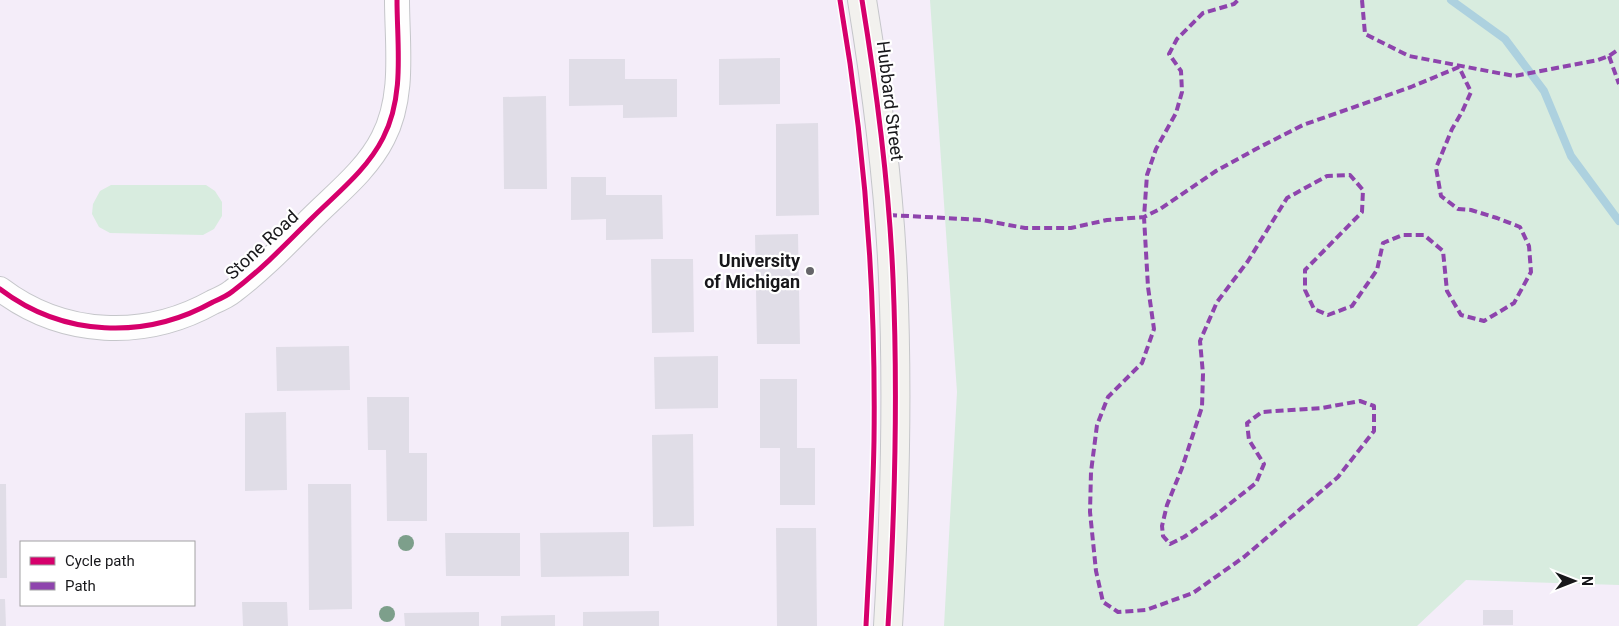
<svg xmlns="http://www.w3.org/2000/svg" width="1619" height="626" viewBox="0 0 1619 626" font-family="Roboto,sans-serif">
<rect width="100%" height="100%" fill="#f5f6fb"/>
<!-- education -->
<path fill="#f4edf9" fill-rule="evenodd" d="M 0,0 L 1619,0 L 1619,626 L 0,626 ZM 21,542 L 194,542 L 194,605 L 21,605 Z"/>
<!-- green -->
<path fill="#d8ecdf" d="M 930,0 L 1619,0 L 1619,585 L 1466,580 L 1417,626 L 944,626 L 957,392 Z
M 111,185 L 206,185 L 215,191 L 222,202 L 222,216 L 214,229 L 203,235 L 110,233 L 99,227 L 92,214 L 93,204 L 100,191 Z"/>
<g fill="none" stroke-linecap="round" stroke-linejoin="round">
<!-- stream -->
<path stroke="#add1df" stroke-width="8" d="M 1451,0 L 1505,39 L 1544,91 L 1571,156 L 1619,221"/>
</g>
<!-- building -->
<path fill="#e0dde7" d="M 780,58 L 780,104 L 719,105 L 719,59 Z
M 569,59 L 625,59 L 625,79 L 677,79 L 677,117 L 623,118 L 623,105 L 569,106 Z
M 546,96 L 547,189 L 504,189 L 503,97 Z
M 818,123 L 819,215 L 776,216 L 776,124 Z
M 571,177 L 606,177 L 606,195 L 662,195 L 663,239 L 606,240 L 606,219 L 571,220 Z
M 798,234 L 800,344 L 757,344 L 755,235 Z
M 651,259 L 693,259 L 694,332 L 652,333 Z
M 349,346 L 350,390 L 277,391 L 276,347 Z
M 718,356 L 718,408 L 655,409 L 654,357 Z
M 760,379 L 797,379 L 797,448 L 815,448 L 815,505 L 780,505 L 780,448 L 760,448 Z
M 367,397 L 409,397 L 409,453 L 427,453 L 427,521 L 387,521 L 386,450 L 368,450 Z
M 286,412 L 287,490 L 245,491 L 245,413 Z
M 693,434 L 694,526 L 653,527 L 652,435 Z
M 0,484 L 6,484 L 7,578 L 0,578 Z
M 308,484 L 351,484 L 352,609 L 309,610 Z
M 776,528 L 816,528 L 817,626 L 777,626 Z
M 629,532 L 629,576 L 541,577 L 540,533 Z
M 445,533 L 520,533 L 520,576 L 446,576 Z
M 0,599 L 5,599 L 6,626 L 0,626 Z
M 242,602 L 287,602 L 288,626 L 243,626 Z
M 1483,610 L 1513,610 L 1513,625 L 1483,625 Z
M 659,611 L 659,626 L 583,626 L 583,612 Z
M 479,612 L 479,626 L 405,626 L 404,613 Z
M 555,615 L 555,626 L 501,626 L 501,616 Z"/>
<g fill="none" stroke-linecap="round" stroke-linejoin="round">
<!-- street casing -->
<g stroke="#c5c6ca" stroke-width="26">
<path id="street" d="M 0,289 C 63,337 145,340 213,302 C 220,299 227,296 233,291 C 261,270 286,244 311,219 C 336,194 367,170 383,138 C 405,96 397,45 397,0"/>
</g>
<!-- secondary casing -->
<g stroke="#c5c6ca" stroke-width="30">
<path id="secondary" d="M 862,0 C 877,92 889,185 893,278 C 898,394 895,510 888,626"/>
</g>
<!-- street -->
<use href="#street" stroke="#fefefe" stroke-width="24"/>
<!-- secondary -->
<use href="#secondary" stroke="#f2f1ee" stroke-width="28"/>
<!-- quiet -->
<path stroke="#8e44ad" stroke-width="4" stroke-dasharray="8 4" stroke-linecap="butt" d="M 1362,0 L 1365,34 L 1409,56 L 1514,76 L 1598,60 L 1609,56 L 1619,49
M 1609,56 L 1619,84
M 889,215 L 982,220 L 1025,228 L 1071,228 L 1107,220 L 1144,217 L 1160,209 L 1216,171 L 1256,149 L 1303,125 L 1411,87 L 1459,67 L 1471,92 L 1462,112 L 1452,129 L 1436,168 L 1441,196 L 1458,209 L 1471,210 L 1497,218 L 1520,227 L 1529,246 L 1531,272 L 1514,303 L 1484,321 L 1461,315 L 1447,291 L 1443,251 L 1424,235 L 1403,235 L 1383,243 L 1377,270 L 1352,306 L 1328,315 L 1314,309 L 1305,290 L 1305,270 L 1362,212 L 1363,190 L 1350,175 L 1327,176 L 1287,198 L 1248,261 L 1217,302 L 1200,341 L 1203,374 L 1202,407 L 1182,468 L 1167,505 L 1162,526 L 1163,536 L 1170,544 L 1184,537 L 1217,514 L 1256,483 L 1264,464 L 1249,440 L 1247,423 L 1262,412 L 1322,408 L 1360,401 L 1374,406 L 1374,431 L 1338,477 L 1244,557 L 1193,593 L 1146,610 L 1118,612 L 1103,602 L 1096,571 L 1090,512 L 1091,472 L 1097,425 L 1108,397 L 1142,363 L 1154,329 L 1148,287 L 1144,217 L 1147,175 L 1156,149 L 1176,113 L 1182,92 L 1181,71 L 1169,54 L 1177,39 L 1203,13 L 1234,4 L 1238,0"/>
<!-- cycleway casing -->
<g stroke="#fff" stroke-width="8">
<path id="cycleway" d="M 840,0 C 865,145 876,293 874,441 C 873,503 869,564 866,626
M 862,0 C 877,92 889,185 893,278 C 898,394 895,510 888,626
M 0,289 C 63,337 145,340 213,302 C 220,299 227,296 233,291 C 261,270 286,244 311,219 C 336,194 367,170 383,138 C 405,96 397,45 397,0"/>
</g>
<!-- cycleway -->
<use href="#cycleway" stroke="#d6006c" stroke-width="5"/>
</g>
<!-- trees -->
<g fill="#7d9f8b">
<circle cx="406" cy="543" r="8"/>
<circle cx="387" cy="614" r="8"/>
</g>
<!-- markers -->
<circle fill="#656569" stroke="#fff" stroke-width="2" cx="810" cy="271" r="5"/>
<g text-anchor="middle" stroke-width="4.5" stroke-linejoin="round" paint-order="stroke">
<!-- street labels -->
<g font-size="18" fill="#17171a" stroke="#fff">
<text transform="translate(890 101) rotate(83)" y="6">Hubbard Street</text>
<text transform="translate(262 245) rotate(-43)" y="6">Stone Road</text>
</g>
<!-- poi labels -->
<g font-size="18" font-weight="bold" fill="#17171a" stroke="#fff" text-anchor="end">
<text x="800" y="267">University<tspan x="800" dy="21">of Michigan</tspan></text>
</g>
</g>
<!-- legend -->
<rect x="20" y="541" width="175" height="65" fill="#ffffff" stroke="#a2a2a3"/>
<rect x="30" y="557" width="25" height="8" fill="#d6006c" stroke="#a2a2a3"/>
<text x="65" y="566" font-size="15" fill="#17171a">Cycle path</text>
<rect x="30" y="582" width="25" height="8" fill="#8e44ad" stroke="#a2a2a3"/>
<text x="65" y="591" font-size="15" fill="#17171a">Path</text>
<!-- north arrow -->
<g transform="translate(1574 581) rotate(90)" stroke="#ffffff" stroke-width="4" paint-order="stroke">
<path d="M0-4L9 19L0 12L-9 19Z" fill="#17171a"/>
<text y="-8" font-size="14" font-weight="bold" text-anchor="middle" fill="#17171a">N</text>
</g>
</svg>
